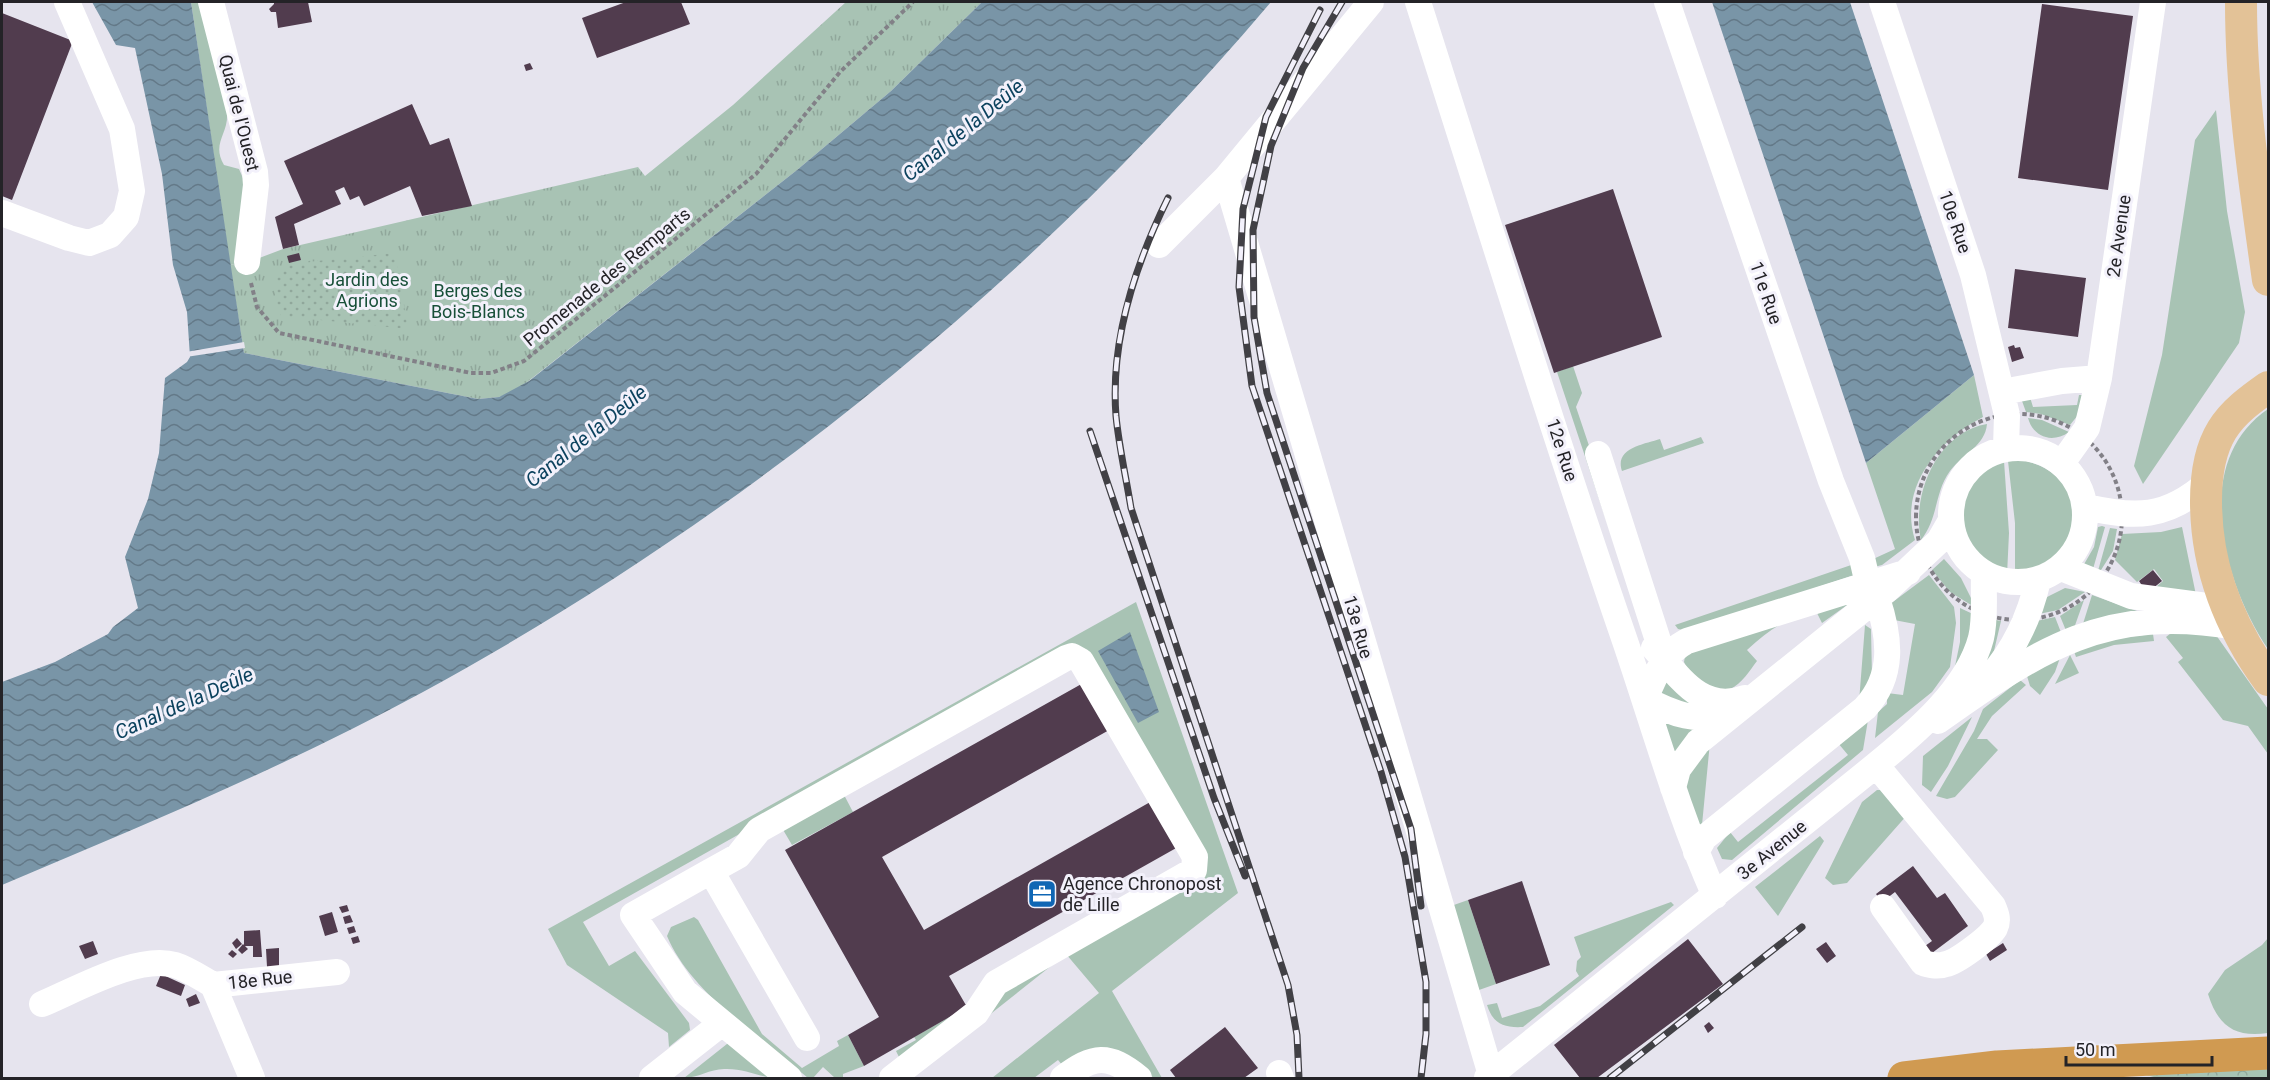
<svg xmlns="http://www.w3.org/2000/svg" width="2270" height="1080" viewBox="0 0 2270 1080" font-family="Roboto,sans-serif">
<defs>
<pattern id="forest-crowns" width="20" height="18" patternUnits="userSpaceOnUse" patternTransform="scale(1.5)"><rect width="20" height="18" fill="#a8c3b4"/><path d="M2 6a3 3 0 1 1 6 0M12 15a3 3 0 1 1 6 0" fill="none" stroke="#90a79b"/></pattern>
<pattern id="park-tufts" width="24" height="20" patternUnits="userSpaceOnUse" patternTransform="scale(1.5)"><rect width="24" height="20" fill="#a8c3b4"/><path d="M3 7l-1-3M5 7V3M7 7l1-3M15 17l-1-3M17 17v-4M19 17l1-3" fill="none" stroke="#90a79b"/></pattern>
<pattern id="garden-dots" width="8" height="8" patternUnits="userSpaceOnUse" patternTransform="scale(1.5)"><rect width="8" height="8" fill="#a8c3b4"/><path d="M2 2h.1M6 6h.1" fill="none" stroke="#90a79b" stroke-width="1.8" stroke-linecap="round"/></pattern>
<pattern id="water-waves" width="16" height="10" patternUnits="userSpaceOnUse" patternTransform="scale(1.5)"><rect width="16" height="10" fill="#7995a7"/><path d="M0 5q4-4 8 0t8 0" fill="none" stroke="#637988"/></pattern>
</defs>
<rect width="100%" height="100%" fill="#e6e4ee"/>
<!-- grass -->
<path fill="#a8c3b4" d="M 191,2 L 203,2 C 211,38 223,75 227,112 C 229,134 211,143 224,165 L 239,169 L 246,185 L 240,263 L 230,265 Z
M 2216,110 L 2227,211 L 2245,312 L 2239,343 L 2143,484 L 2134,466 L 2162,355 L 2195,140 Z
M 1573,366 L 1582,393 L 1576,407 L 1649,624 L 1638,616 L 1557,372 Z
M 1974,375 L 1983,417 C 1939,440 1898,487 1915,540 L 1882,565 L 1874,567 L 1871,560 L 1895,549 L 1866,463 Z
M 2029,394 L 2033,407 L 2077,405 L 2079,395 L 2082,395 L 2078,415 L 2070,425 L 2041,414 L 2026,412 L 2022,401 Z
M 2268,409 L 2268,649 C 2224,584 2189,463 2268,409 Z
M 2028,418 L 2042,420 L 2069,432 C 2052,444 2033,437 2028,418 Z
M 1987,424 C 1985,446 1963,454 1950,471 C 1934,493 1939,517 1921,540 C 1911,495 1937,432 1987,424 Z
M 1701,437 L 1704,443 L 1622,471 C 1614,448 1645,444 1660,439 L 1664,450 Z
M 2021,460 C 2097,473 2092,572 2015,576 L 2015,523 L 2008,461 Z
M 2004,461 L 2009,533 L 2007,575 C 1946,558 1941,479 2004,461 Z
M 2102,526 L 2105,527 L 2091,576 L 2083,566 L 2094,547 L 2098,527 Z
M 2182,527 L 2196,595 L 2149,593 L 2163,581 L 2154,569 L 2137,582 L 2115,560 L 2122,534 L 2161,532 Z
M 2110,528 L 2117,529 L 2113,551 L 2096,578 Z
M 1944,559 L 1961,578 L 1976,608 L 1950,592 L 1932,570 Z
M 1860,562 L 1863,572 L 1687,631 L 1678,629 L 1675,625 Z
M 1929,575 L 1954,607 L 1956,623 L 1950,667 L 1932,692 L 1875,738 L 1878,712 L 1887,704 L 1887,693 L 1903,695 L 1915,624 L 1894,620 L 1886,607 Z
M 2065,588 L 2085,592 L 2058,610 L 2034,615 L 2045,598 Z
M 1853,592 L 1858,595 L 1857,598 L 1822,623 L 1815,609 C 1787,618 1769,630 1747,650 L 1757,661 C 1750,670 1742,684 1730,689 C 1710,697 1691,678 1684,662 L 1686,650 L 1693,644 Z
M 2092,595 L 2137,611 L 2082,627 Z
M 2084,600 L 2073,631 L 2067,633 L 2060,616 Z
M 1136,602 L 1238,893 L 1112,991 L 1162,1078 L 1063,1066 L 1058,1060 L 1034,1078 L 992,1078 L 1099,993 L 1066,954 L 910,1078 L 999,992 L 1203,875 L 1063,652 L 583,922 L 609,966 L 635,951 L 689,1023 L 690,1030 L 669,1047 L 668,1033 L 567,965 L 548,929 Z
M 1960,608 L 1975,615 L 1973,629 L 1954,671 L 1960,642 Z
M 2055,617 L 2062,635 L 2014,662 L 2032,622 Z
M 1991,619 L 2001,621 L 1990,668 L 1969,677 Z
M 1865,625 L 1871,629 L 1872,676 L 1859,702 Z
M 2176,629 L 2216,635 L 2268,709 L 2268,754 L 2248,726 L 2223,720 L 2178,662 L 2183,658 L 2166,637 Z
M 2153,634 L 2154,641 L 2114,645 L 2076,657 L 2074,651 L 2100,640 Z
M 2061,655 L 2055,672 L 2040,695 L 2030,686 L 2027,676 Z
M 2070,655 L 2079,673 L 2055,684 Z
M 1665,676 L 1705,705 L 1688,707 L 1663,695 L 1661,692 Z
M 2020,680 L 2026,685 L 1992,716 L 1977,739 L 1987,739 L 1998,750 L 1955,797 L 1947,799 L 1936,796 L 1974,731 L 1983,709 Z
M 1661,713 L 1704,726 L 1673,756 Z
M 1972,717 L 1948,766 L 1931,792 L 1922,785 L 1923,756 Z
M 1868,720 L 1863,750 L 1732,860 L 1722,859 L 1717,848 L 1730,832 L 1738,842 L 1848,755 L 1838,743 Z
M 1710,742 L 1702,825 L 1698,826 C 1681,778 1680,783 1710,742 Z
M 1877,790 L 1884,790 L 1908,814 L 1847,883 L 1833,885 L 1825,878 L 1862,802 Z
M 843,793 L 853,812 L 792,845 L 782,828 Z
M 1820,836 L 1824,841 L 1778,916 L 1755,887 Z
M 1468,900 L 1496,984 L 1479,990 L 1451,906 Z
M 1671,902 L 1674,905 L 1523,1027 C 1504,1028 1493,1024 1487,1005 L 1497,1003 L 1502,1018 L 1540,1006 L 1579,976 L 1576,971 L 1577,961 L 1581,957 L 1574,937 Z
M 694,917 L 698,920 L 762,1034 L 802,1068 L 839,1046 L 837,1041 L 848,1035 L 864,1066 L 843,1074 L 843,1078 L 835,1078 L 823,1067 L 813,1078 L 808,1078 C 763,1040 690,992 667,936 L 671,927 Z
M 2268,938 L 2268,1033 C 2235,1038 2218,1026 2208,994 L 2225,970 L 2262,945 Z
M 962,1010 L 903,1065 L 896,1051 L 916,1040 L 914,1037 Z
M 732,1040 L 779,1078 C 760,1078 745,1068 724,1069 C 710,1069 698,1078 684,1078 Z"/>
<!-- forest -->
<path fill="url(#forest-crowns)" d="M 2268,1062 L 2268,1078 L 2158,1078 L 2133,1072 Z"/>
<!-- park -->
<path fill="url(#park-tufts)" d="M 846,2 L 982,2 L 891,91 L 797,170 L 517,390 L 499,397 L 478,399 L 244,353 L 230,265 L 254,260 L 283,249 L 638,167 L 645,176 L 733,105 Z"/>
<!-- garden -->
<path fill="url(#garden-dots)" d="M 395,253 L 408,329 L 281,316 L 275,298 L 276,276 L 288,264 Z"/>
<!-- water -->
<path fill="url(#water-waves)" d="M 92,2 L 191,2 L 244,353 L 478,399 L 499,397 L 529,381 L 797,170 L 891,91 L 982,2 L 1271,2 C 1035,281 744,517 423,692 C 287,766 144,825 2,885 L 2,682 L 55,662 L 108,634 L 113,627 L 138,608 L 125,557 L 148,499 L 159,453 L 165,378 L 187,362 L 190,357 L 187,312 L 173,265 L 162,174 L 135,48 L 116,45 Z
M 1712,2 L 1850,2 L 1974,375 L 1866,463 Z
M 1130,632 L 1159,712 L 1138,723 L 1098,651 Z"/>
<!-- pier -->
<path fill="#e6e4ee" d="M 244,342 L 245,348 L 186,357 L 186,352 Z"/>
<!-- building -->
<path fill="#513c4e" d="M 274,2 L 308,2 L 312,22 L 278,28 L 276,12 L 271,12 L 269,9 L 274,4 Z
M 626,2 L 681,2 L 690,24 L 597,58 L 582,18 Z
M 2042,4 L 2133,16 L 2108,190 L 2018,178 Z
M 2,13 L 73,41 L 12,200 L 2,196 Z
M 530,63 L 533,69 L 526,71 L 524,65 Z
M 412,104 L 430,145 L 449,138 L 472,206 L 422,216 L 410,186 L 364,206 L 359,196 L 350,200 L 344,187 L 335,191 L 341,204 L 294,224 L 299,245 L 283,249 L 275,217 L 303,204 L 284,161 Z
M 1613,189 L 1662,337 L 1554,373 L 1505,225 Z
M 299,253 L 301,260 L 289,263 L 287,256 Z
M 2015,269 L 2086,278 L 2078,337 L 2008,328 Z
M 2014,345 L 2015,348 L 2020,347 L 2024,358 L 2012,362 L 2008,347 Z
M 2153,570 L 2162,581 L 2147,593 L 2139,581 Z
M 1085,682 L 1111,729 L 882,857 L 924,930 L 1152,801 L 1178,847 L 949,976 L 967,1007 L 864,1066 L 848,1035 L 879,1017 L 785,850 Z
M 1913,866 L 1937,898 L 1945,893 L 1968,926 L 1924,959 L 1918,951 L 1932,941 L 1895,892 L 1882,902 L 1876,894 Z
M 1522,881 L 1550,965 L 1496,984 L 1468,900 Z
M 347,905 L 349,911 L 342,913 L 339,907 Z
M 332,912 L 338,932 L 325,936 L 319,916 Z
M 350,915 L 353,922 L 345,924 L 343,917 Z
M 354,926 L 356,932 L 349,934 L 347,928 Z
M 260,930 L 262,957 L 253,957 L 253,946 L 244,946 L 244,931 Z
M 358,936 L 360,942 L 353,944 L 351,938 Z
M 237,938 L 242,944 L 236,949 L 232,943 Z
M 1688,939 L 1723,984 L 1597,1078 L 1580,1078 L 1554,1045 Z
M 93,941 L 98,954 L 85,959 L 79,946 Z
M 1826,942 L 1836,956 L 1827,963 L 1816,949 Z
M 2003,943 L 2007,950 L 1990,961 L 1986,954 Z
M 243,944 L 248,949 L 242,954 L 238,950 Z
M 279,948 L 279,966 L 267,967 L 266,949 Z
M 232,950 L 237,954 L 233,958 L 228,954 Z
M 161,974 L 185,985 L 181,996 L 156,986 Z
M 196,994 L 200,1003 L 189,1007 L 186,999 Z
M 1709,1022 L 1714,1028 L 1708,1033 L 1704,1026 Z
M 1225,1027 L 1258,1068 L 1244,1078 L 1176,1078 L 1170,1070 Z"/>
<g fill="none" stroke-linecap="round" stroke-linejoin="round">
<!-- path -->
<path stroke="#828087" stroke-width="4" stroke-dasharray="4.5 3" stroke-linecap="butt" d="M 251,283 L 257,307 L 279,333 L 471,373 L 491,373 L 524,361 L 756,174 L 840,72 L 913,2
M1916 517a103 103 0 1 1 206 0a103 103 0 1 1-206 0Z"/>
<!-- minor -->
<path stroke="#fff" stroke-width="26" d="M 211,2 L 255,172 L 256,185 L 247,262
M 1418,2 C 1486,215 1552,429 1625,641 C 1654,726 1678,813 1715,896
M 1667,2 L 1831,481 L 1862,558 L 1868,584
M 1882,2 L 1973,275 L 2007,415 L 2006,448
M 1226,178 L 1491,1075
M 2,213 L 69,238 L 89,243 L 110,235 L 126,217 L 132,191 L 122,129 L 67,2
M 1159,245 L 1226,178 L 1371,2
M 2002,392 L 2062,381 L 2099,378
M1951 515a67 67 0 1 1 134 0a67 67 0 1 1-134 0Z
M 1598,454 L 1664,659
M 2062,463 L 2087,428 L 2099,378 L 2153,2
M 2086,507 C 2135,518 2166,519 2207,483
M 2061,568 L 2131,596 L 2207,606
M 1654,648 C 1679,676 1701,714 1745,698
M 1989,678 C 2014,650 2030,616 2038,580
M 1730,715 C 1696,722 1674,715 1645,699 C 1655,675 1664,653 1687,641 L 1908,572
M 1938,721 C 2039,649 2107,604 2236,627
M 1876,765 L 1993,906 C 1996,913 1999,920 1995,928 C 1989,938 1957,962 1946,964 C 1938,967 1931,965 1923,963 L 1883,907
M 1673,788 L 1678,769 L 1698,742 L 1888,589 L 1939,541 L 1950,522
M 1696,852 L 1704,838 L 1865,708 C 1895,675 1890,637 1877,598
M 711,871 L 738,856 L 759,830 L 1066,658 L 1072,656 L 1081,661 L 1191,850 L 1195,857 L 1194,870 L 996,983 L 976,1013 L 892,1078
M 42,1004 C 76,990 138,954 175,965 C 188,969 201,978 213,985
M 1279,1073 L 1281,1078
M 252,1078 L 213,985 L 337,972
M 652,1078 L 722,1023
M 789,1078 L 685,992 L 633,915 L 711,871 L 807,1038
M 1063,1078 C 1094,1055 1108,1053 1139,1078
M 1487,1078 L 1876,765 C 1915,733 1968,689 1981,638 C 1986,618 1983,594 1984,574"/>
<!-- major -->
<path stroke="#e3c297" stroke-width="32" d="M 2241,2 C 2241,95 2255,187 2268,280
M 2268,387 C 2251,399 2233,412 2222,430 C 2209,451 2206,477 2206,501 C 2206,568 2229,626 2268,680"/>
<!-- highway -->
<path stroke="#d09a51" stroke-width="33" d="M 1904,1078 L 1997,1067 L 2268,1053"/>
<!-- rail casing -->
<g stroke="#414045" stroke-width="7">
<path id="rail" d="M 1342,2 L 1303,68 L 1271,146 L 1253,230 L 1254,317 L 1267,393 L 1411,829 L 1421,906
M 1320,10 L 1266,117 L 1243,209 L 1239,287 L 1252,386 L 1381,772 L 1405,857 L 1426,982 L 1426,1034 L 1421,1078
M 1168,198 C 1135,265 1110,340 1116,416 C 1119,447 1126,477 1131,508 L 1288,985 L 1297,1035 L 1299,1078
M 1090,431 L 1214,798 L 1245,876
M 1610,1078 L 1802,927"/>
</g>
<!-- rail -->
<use href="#rail" stroke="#f3f1fb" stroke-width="4.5" stroke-dasharray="14" stroke-linecap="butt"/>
</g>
<!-- icons -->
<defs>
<g id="office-square" transform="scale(1.5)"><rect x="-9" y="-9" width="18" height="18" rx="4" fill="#0f66b4" stroke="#f3f1fb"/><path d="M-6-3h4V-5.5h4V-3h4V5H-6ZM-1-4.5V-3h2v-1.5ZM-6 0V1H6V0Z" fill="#fff"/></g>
</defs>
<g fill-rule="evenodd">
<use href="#office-square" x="1042" y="894"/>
</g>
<g text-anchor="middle" stroke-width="6" stroke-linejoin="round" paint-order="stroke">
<!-- street labels -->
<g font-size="18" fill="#242327" stroke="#f3f1fb">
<text transform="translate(239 113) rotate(76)" y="6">Quai de l'Ouest</text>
<text transform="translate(1955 222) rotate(71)" y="6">10e Rue</text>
<text transform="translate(2119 236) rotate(-82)" y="6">2e Avenue</text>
<text transform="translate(607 277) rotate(-39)" y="6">Promenade des Remparts</text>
<text transform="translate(1766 293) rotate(71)" y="6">11e Rue</text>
<text transform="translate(1562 450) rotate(72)" y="6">12e Rue</text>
<text transform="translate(1358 627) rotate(74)" y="6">13e Rue</text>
<text transform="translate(1772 850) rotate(-39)" y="6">3e Avenue</text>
<text transform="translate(260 980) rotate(-6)" y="6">18e Rue</text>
</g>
<!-- park labels -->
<g font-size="18" fill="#185039" stroke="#f3f1fb">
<text x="367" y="286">Jardin des<tspan x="367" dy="21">Agrions</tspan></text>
<text x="478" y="297">Berges des<tspan x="478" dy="21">Bois-Blancs</tspan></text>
</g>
<!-- poi labels -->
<g font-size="18" fill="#242327" stroke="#f3f1fb" text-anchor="start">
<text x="1063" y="890">Agence Chronopost<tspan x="1063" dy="21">de Lille</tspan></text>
</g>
<!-- water labels -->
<g font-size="20" font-style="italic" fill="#0c425e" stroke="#f3f1fb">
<text transform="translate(963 130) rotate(-39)" y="7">Canal de la Deûle</text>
<text transform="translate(586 436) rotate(-39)" y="7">Canal de la Deûle</text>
<text transform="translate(184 703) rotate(-24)" y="7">Canal de la Deûle</text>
</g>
</g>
<!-- border -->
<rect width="2270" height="1080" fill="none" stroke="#242327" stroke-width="6"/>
<!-- scale -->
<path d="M2066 1056v9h146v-9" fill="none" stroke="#242327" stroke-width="3"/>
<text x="2075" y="1056" font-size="18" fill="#242327" stroke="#f3f1fb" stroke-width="4.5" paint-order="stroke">50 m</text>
</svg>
